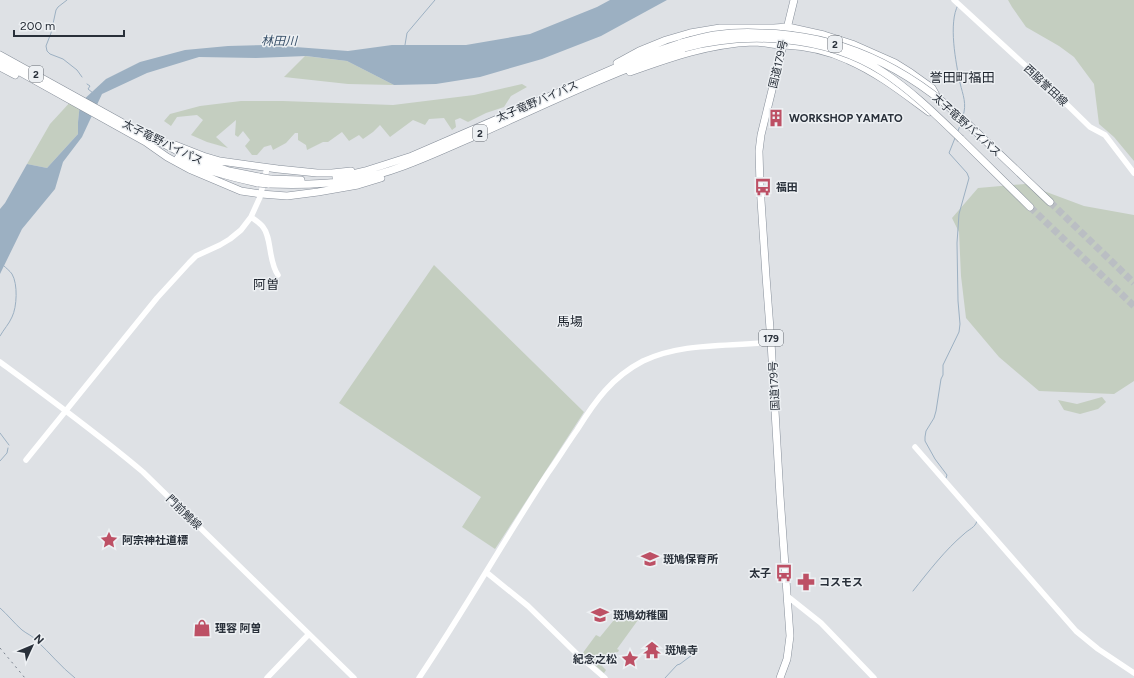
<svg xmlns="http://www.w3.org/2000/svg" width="1134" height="678" viewBox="0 0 1134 678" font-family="Figtree,'Noto Sans JP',sans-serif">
<rect width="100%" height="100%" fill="#dee1e5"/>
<!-- green -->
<path fill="#c4cec0" d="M 1008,0 L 1134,0 L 1134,161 L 1114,137 L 1099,124 L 1094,84 L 1074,57 L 1059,46 L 1026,27 L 1012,7 Z
M 305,56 L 347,61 L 394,85 L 348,84 L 284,77 Z
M 522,84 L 527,87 L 511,96 L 504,107 L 486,113 L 468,122 L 460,118 L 455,120 L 456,127 L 452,130 L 444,118 L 429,119 L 425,125 L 413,120 L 390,137 L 380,125 L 373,132 L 363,139 L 359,135 L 349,141 L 342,132 L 328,142 L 323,142 L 307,150 L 306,145 L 298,140 L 298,133 L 295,133 L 286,143 L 273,150 L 271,145 L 264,147 L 257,155 L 252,155 L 245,146 L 250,140 L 243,131 L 238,137 L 235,135 L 236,120 L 216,137 L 228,148 L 207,142 L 191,135 L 203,120 L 197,115 L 177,117 L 171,126 L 164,121 L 170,114 L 200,106 L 241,101 L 283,101 L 393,105 L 474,95 Z
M 73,99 L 80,103 L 78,122 L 78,134 L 47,168 L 27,164 L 50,124 Z
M 1025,184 L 1084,206 L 1134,215 L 1134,381 L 1114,394 L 1039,391 L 999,357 L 966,318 L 961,276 L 959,232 L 952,218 L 978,188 Z
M 434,265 L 584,412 L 495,549 L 462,527 L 481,497 L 339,403 Z
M 1102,397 L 1106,402 L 1098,409 L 1080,414 L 1064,410 L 1058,400 L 1077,404 Z
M 623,609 L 638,620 L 617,649 L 619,650 L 618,652 L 613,653 L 602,666 L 606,670 L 604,673 L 582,654 L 596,635 L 600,637 Z"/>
<!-- water -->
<path fill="#9cb0c2" d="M 610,0 L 667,0 L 601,36 L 542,59 L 480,77 L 436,84 L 394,85 L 347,61 L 306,56 L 256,58 L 199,57 L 147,73 L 102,94 L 82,137 L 63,162 L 55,189 L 22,229 L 0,274 L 0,209 L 5,203 L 27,164 L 47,168 L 78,134 L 78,122 L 80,103 L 106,79 L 140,62 L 185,50 L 228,46 L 269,45 L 348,51 L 392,45 L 466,45 L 530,34 L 597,7 Z"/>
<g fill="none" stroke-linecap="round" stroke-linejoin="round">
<!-- stream -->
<path stroke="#9cb0c2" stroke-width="1" d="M 67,0 L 58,7 L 56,10 L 51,33 L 46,46 L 47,51 L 50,54 L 63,59 L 77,70 L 82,77
M 958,5 C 948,23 956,63 960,83 C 963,95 967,104 963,116
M 405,45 L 407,33 L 435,0
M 87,84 L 90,86 L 88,89 L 93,93
M 958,131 L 961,123
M 0,336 C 4,329 9,324 12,317 C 17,307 18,284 12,274 C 10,271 6,268 3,265
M 0,433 L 9,445
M 0,461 L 7,453 L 8,448
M 946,478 L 947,475 L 935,459 L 925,441 L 925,437 L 926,431 L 934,418 L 936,411 L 941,379 L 943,375 L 943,365 L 959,332 L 960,324 L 958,301 L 957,243 L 959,214 L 969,178 L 967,173 L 949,153 L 955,138
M 913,591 C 929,571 945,550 964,534 C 969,529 975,528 977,521
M 0,608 C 8,615 14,623 22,630 C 27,634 33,636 37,641 C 50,653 61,667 75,678
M 665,678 L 677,665 L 680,664 L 692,655"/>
<!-- highway-tunnel -->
<path stroke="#babec3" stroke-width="7" stroke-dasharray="7 3.5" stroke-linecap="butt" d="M 1050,202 L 1134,283
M 1030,207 L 1134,306"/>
<!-- highway casing -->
<g stroke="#878f9a" stroke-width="8">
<path id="highway" d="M 0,55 L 132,128 L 191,158 L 229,171 L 259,177
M 0,61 L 151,145
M 617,63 L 639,51 L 666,40 L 690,33 L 720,28 L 774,28 L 788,27 L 824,35 L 852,44 L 895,63 L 911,73 L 932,88 L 937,97
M 0,67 L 15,75
M 630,72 C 672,57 709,44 753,42 C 764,42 773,45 784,45 C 806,46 827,50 848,60 C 878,73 903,93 929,112
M 968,124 L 1050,202
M 961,139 L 1030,207
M 147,143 L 167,157 L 189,169 L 241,191 L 261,194 L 287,196 L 318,192 L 358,185 L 381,178
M 175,145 L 203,156 L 220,161 L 278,169 L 317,173 L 332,173 L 351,171
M 178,158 C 203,170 230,177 258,183
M 336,178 L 365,171 L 412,156 L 624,64 L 651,53 L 681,43
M 270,179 L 301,180
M 268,184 C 297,185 325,185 353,180 C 395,173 435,153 475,136 C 544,105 612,72 684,48
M 780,678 L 787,659 L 790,636 L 780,496 L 771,342 L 766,276 L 760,185 L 759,151 L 761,135 L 794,0"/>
</g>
<!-- secondary -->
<path stroke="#fff" stroke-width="5.5" d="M 954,0 L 1051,89 L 1090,127 L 1105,135 L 1134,173
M 251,217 C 255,220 260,223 263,227 C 272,238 268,261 278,275
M 0,362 C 49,398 97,433 143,472 L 354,678
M 915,447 L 1076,631 L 1098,649 L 1134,673
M 26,460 L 157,298 L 189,263 L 196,256 L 220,245 L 230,239 L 241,230 L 251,217 L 260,197 L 267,168
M 486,572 L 528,606 L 577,654 L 605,678
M 787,596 L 821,623 L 874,678
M 267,678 L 309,634
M 419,678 C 464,611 504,540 548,473 C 558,459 567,444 577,430 C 595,401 612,377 643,361 C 683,342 729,347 771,342"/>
<!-- highway -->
<use href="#highway" stroke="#fff" stroke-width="7"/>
<!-- rail -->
<path stroke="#79818d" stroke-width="1" stroke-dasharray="2 4" stroke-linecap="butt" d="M 0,648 L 25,678"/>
<!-- highway-bridge casing -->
<g stroke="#878f9a" stroke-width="8" stroke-linecap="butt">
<path id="highway-bridge" d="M 681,43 C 692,40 703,37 714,35 C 729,33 745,32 760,33 C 840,34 910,69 968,124
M 684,48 C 747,31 826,35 883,72 C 912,91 936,115 961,139
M 259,177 L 270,179
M 258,183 L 268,184"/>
</g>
<!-- highway-bridge -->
<use href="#highway-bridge" stroke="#fff" stroke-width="7"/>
</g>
<!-- icons -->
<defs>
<g id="building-bare" transform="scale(1.38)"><path d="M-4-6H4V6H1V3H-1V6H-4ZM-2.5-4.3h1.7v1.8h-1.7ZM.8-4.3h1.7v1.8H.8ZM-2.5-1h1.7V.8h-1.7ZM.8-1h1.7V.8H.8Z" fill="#bd5065" stroke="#edf0f3" stroke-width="2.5" paint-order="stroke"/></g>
<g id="bus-bare" transform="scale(1.38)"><path d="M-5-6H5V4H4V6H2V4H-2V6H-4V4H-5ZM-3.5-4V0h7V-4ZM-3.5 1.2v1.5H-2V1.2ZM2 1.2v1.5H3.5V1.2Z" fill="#bd5065" stroke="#edf0f3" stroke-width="2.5" paint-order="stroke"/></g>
<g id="sight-bare" transform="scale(1.38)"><path d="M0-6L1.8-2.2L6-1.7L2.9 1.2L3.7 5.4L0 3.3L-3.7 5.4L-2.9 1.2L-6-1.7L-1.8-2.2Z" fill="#bd5065" stroke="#edf0f3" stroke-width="2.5" paint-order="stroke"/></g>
<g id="school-bare" transform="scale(1.38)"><path d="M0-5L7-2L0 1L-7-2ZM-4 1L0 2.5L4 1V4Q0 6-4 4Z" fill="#bd5065" stroke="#edf0f3" stroke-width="2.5" paint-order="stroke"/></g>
<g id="pharmacy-bare" transform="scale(1.38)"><path d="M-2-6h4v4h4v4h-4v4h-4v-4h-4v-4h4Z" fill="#bd5065" stroke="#edf0f3" stroke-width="2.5" paint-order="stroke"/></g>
<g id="shop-bare" transform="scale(1.38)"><path d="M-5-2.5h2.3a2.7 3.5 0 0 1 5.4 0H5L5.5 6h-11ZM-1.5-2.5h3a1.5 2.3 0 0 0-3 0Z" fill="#bd5065" stroke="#edf0f3" stroke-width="2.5" paint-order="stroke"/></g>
<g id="temple-bare" transform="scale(1.38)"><path d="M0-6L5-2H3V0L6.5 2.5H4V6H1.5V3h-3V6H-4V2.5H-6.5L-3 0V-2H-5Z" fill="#bd5065" stroke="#edf0f3" stroke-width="2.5" paint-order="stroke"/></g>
</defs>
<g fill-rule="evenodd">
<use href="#building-bare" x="776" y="118"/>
<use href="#bus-bare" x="763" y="187"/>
<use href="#sight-bare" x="109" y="540"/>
<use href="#school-bare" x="650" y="559"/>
<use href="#bus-bare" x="784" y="573"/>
<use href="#pharmacy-bare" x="806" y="582"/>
<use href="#school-bare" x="600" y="615"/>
<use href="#shop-bare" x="202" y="628"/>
<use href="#temple-bare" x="652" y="650"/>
<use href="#sight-bare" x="630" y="659"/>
</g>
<g text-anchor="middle" stroke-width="3" stroke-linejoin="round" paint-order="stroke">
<!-- shield labels -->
<g fill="#edf0f3" stroke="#646a72" stroke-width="1">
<rect x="828" y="36" width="14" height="16" rx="3"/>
<rect x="29" y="66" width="14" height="16" rx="3"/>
<rect x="473" y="125" width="14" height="16" rx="3"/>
<rect x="759" y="330" width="24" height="16" rx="3"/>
</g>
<g font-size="10" font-weight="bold" fill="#29303a">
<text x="835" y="48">2</text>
<text x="36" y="78">2</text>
<text x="480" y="137">2</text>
<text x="771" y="342">179</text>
</g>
<!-- street labels -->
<g font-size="11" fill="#29303a" stroke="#edf0f3">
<text transform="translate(778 64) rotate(-77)" y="4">国道179号</text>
<text transform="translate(1046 85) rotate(43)" y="4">西脇誉田線</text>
<text transform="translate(537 101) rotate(-23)" y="4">太子竜野バイパス</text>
<text transform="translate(967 125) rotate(42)" y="4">太子竜野バイパス</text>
<text transform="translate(163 142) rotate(26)" y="4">太子竜野バイパス</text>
<text transform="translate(774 386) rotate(-93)" y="4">国道179号</text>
<text transform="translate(184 512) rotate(44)" y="4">門前鵤線</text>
</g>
<!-- poi labels -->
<g font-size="11" font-weight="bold" fill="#29303a" stroke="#edf0f3" text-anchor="start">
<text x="789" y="122">WORKSHOP YAMATO</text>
<text x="776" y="191">福田</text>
<text x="122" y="544">阿宗神社道標</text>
<text x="663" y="563">斑鳩保育所</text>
<text x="771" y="577" text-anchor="end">太子</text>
<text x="819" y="586">コスモス</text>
<text x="613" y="619">斑鳩幼稚園</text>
<text x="215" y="632">理容 阿曽</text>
<text x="665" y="654">斑鳩寺</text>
<text x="617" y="663" text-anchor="end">紀念之松</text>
</g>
<!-- water labels -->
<g font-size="12" font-style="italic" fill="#385069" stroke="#edf0f3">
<text transform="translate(279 41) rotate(1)" y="4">林田川</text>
</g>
<!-- quarter labels -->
<g font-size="13" fill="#1b212b" stroke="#edf0f3">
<text x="962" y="82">誉田町福田</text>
<text x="266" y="289">阿曽</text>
<text x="570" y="326">馬場</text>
</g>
</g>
<!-- north arrow -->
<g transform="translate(32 646) rotate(46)" stroke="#edf0f3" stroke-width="3" paint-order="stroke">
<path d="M0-3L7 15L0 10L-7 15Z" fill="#29303a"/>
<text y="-6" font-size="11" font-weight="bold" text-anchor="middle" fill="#29303a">N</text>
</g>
<!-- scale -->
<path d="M14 30v6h110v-6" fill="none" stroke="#29303a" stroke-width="2"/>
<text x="20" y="30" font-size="12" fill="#29303a" stroke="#edf0f3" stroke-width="3" paint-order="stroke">200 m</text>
</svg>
